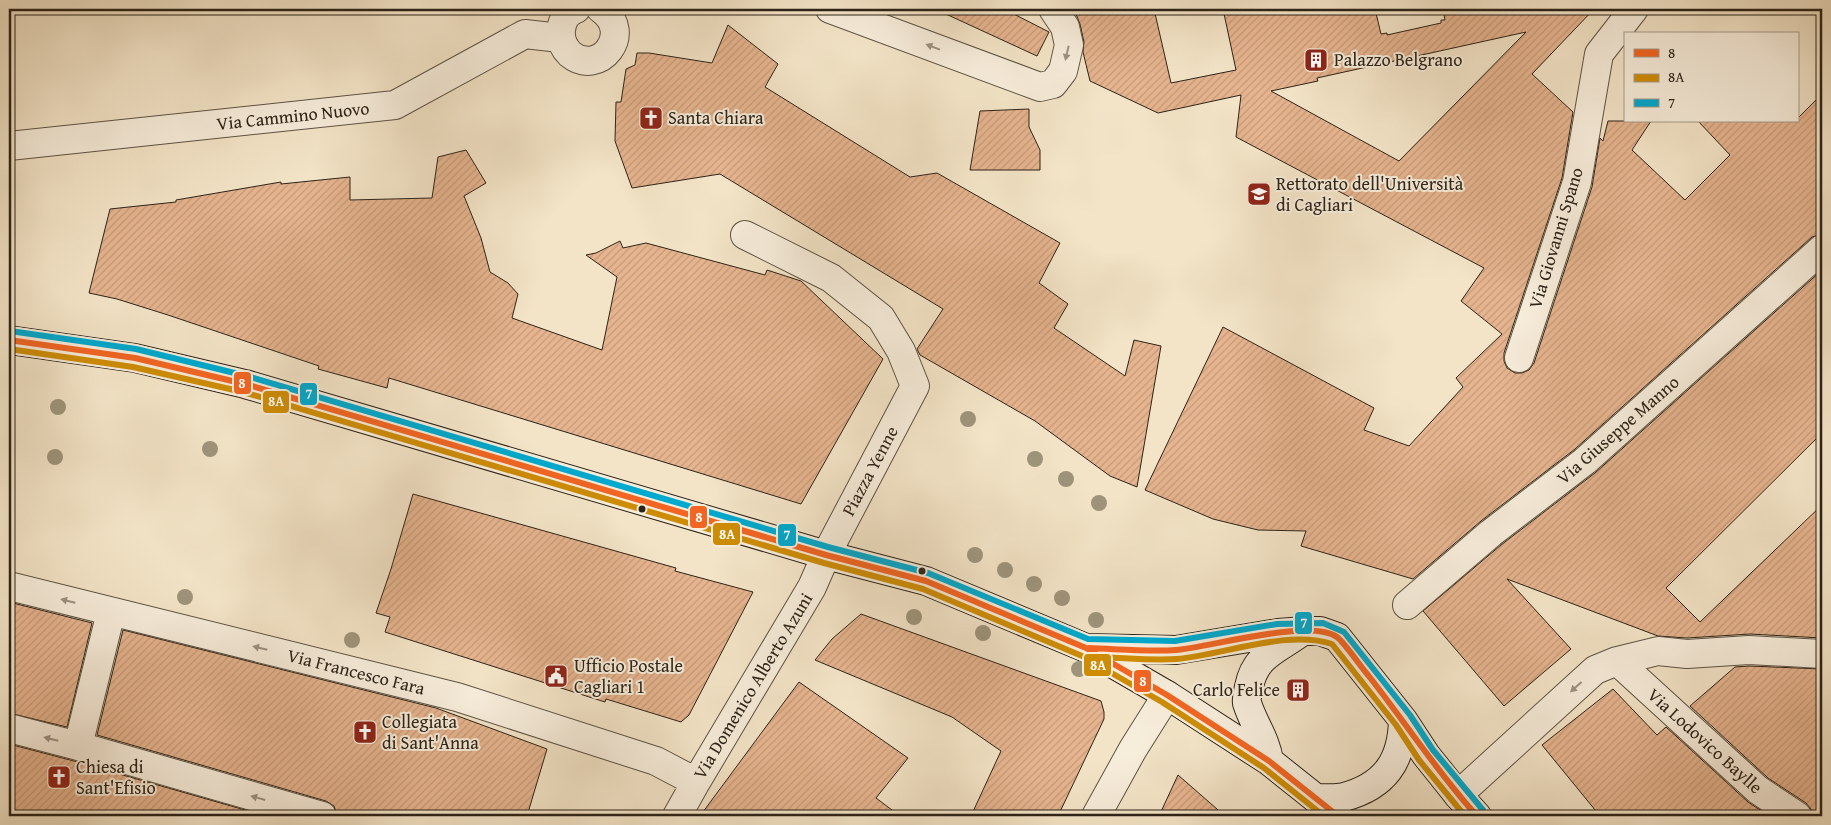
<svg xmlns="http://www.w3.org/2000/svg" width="1831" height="825" viewBox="0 0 1831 825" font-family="'Gentium Book Plus',serif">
<defs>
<pattern id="building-hatch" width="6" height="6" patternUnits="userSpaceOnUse" patternTransform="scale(1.25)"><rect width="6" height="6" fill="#e6b48e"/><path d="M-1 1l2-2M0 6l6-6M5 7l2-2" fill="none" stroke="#c59a7a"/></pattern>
</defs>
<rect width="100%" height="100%" fill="#f3e4c7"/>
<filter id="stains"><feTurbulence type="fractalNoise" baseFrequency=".004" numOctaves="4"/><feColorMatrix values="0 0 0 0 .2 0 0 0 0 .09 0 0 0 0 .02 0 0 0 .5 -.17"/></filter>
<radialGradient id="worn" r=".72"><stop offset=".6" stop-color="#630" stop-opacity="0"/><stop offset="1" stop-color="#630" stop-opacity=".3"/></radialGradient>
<!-- building -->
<path fill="url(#building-hatch)" stroke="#2c2318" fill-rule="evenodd" d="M 935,9 L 1004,9 L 1049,32 L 1037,56 Z
M 1074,9 L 1154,9 L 1171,83 L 1236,70 L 1223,9 L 1375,9 L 1381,34 L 1387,33 L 1387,35 L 1441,23 L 1441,20 L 1445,20 L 1443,9 L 1594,9 L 1532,74 L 1573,112 L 1562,178 L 1504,353 L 1504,361 L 1507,368 L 1515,373 L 1522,373 L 1529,370 L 1534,363 L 1592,187 L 1600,138 L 1603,141 L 1608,121 L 1651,121 L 1632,150 L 1685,200 L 1730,155 L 1698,121 L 1797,121 L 1797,119 L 1822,94 L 1822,234 L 1812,237 L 1575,449 L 1481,521 L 1413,579 L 1301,546 L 1306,531 L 1258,530 L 1213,519 L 1145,490 L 1223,327 L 1374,408 L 1364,430 L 1409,446 L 1463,387 L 1456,378 L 1502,334 L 1461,301 L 1484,268 L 1236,137 L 1241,95 L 1158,113 L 1090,81 L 1083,52 L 1084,42 L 1080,24 ZM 1526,32 L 1399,161 L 1271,91 L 1318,81 L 1317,78 Z
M 728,25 L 778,64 L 765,87 L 910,177 L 937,173 L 1060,243 L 1039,283 L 1068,304 L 1054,328 L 1125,376 L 1134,340 L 1161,346 L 1137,487 L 1110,476 L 1035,421 L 920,355 L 917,349 L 943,309 L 720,174 L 632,188 L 615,141 L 616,102 L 621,102 L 626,69 L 635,65 L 637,53 L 649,53 L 712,63 Z
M 1029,109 L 1029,127 L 1040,150 L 1040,170 L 970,170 L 980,111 Z
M 466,150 L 486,183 L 464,196 L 481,238 L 490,272 L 508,283 L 518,294 L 512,318 L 602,350 L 617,277 L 586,255 L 596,253 L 620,241 L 623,248 L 646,243 L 765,275 L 767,270 L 801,281 L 883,359 L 801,504 L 389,378 L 387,388 L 318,369 L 319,366 L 168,315 L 117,299 L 89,293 L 110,209 L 176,202 L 176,200 L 281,182 L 281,184 L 350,177 L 350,200 L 432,198 L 438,157 Z
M 1822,270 L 1822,433 L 1666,588 L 1700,622 L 1822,505 L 1822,638 L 1750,634 L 1687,638 L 1658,636 L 1507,579 L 1571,649 L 1504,706 L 1423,611 L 1501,545 L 1595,473 Z
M 413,494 L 676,568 L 675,571 L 753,592 L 689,715 L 681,722 L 606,699 L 605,702 L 385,632 L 390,617 L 376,613 L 391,569 Z
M 9,602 L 92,623 L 67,727 L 9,713 Z
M 861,614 L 1101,701 L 1104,712 L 1104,719 L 1058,816 L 971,816 L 1001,751 L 952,717 L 815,660 L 832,639 Z
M 123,630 L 436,708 L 547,749 L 527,816 L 347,816 L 337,814 L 334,806 L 326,801 L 97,735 Z
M 1749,666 L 1822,669 L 1822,816 L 1813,816 L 1811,809 L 1806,803 L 1768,778 L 1690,706 L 1735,667 Z
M 799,682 L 908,758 L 876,798 L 900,816 L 700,816 Z
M 1613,689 L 1657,735 L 1666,727 L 1748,802 L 1769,816 L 1600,816 L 1542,745 Z
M 9,744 L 74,761 L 259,814 L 258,816 L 9,816 Z
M 1178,775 L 1225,816 L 1159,816 Z"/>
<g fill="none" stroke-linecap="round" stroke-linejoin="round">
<!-- street casing -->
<g stroke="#5e5344" stroke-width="30">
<path id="street" d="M 576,9 C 567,12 562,21 561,30 C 560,39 563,47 570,54 C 599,78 635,33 601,9
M 830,9 L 1040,87 L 1053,84 L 1063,71 L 1069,45 L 1065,27 L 1053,9
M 9,146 L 395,105 L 525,34 L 560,38
M 1519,358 L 1577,182 L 1599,54 L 1634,9
M 9,586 L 457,697 L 656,761 L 696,782
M 1407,605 L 1491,533 L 1585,461 L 1822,249
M 1617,661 L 1758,790 L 1797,816
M 9,728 L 78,746 L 322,816
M 78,746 L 111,612
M 1458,795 L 1595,670 L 1617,661 L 1658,651 L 1687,654 L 1749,650 L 1822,654
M 677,816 L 696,782 L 812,587 L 826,555 L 915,386 L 901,351 L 881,318 L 831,278 L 745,235
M 1096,816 L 1133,749 L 1167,695"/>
</g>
<!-- secondary casing -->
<g stroke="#2c2318" stroke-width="30">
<path id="secondary" d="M 9,340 L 135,358 L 245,384 L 826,555 L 926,581 L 1086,648 L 1167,695 L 1269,761 L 1338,816
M 1088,648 L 1176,650 L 1278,633 L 1304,631 L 1320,631 L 1337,637 L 1403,720 L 1426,755 L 1458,795 L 1477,816
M 1269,761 C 1266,739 1253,723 1247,703 C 1246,698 1248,692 1249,687 C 1255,655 1277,650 1300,633
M 1317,798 C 1326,798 1336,799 1344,797 C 1385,786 1402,761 1403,720"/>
</g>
<!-- street -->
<use href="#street" stroke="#f7eddb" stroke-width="28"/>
<!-- secondary -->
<use href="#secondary" stroke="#f7eddb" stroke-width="28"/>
<!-- bus-1 casing -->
<g stroke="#f7eddb" stroke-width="10">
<path id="bus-1" d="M 9,340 L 135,358 L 245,384 L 826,555 L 926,581 L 1086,648 L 1167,695 L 1269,761 L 1338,816
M 1089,648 C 1118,649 1148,652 1176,650 C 1211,647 1309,618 1337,637 C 1344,642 1361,667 1368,675 C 1405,722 1437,772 1477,816"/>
</g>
<!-- bus-2 casing -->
<g stroke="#f7eddb" stroke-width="10">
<path id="bus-2" d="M 9,349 L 133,367 L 243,392 L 824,563 L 923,589 L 1082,656 L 1162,702 L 1264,768 L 1324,816
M 1089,657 C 1118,657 1148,661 1177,659 C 1223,655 1288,629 1332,644 L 1396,725 L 1419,760 L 1465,816"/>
</g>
<!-- bus-3 casing -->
<g stroke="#f7eddb" stroke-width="10">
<path id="bus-3" d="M 10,331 L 136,349 L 247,376 L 828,547 L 928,573 L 1088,639 L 1175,641 L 1277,624 L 1323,623 L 1344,632 L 1410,715 L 1433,750 L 1483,810"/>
</g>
<!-- bus-1 -->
<use href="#bus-1" stroke="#f26522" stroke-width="6"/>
<!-- bus-2 -->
<use href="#bus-2" stroke="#ce8c05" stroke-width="6"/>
<!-- bus-3 -->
<use href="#bus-3" stroke="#00a9ce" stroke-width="6"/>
</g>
<!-- trees -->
<g fill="#9e947b">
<circle cx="58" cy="407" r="8"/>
<circle cx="968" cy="419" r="8"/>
<circle cx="210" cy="449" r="8"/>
<circle cx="55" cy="457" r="8"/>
<circle cx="1035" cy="459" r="8"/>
<circle cx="1066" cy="479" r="8"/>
<circle cx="1099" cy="503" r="8"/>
<circle cx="975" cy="555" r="8"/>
<circle cx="1005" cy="570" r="8"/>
<circle cx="1034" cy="584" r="8"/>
<circle cx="185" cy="597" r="8"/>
<circle cx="1062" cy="598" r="8"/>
<circle cx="914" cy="617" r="8"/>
<circle cx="1096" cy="620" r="8"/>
<circle cx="983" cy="633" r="8"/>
<circle cx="352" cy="640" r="8"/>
<circle cx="1079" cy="669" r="8"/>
</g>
<!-- one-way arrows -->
<defs><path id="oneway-solid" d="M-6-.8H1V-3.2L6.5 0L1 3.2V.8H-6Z" transform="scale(1.25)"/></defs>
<g fill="#9c9283">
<use href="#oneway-solid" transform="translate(933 47) rotate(-159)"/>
<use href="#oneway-solid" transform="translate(1067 53) rotate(103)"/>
<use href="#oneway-solid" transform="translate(68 601) rotate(-166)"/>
<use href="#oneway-solid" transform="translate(260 648) rotate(-166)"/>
<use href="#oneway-solid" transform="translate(1576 687) rotate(138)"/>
<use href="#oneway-solid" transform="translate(51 739) rotate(-166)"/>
<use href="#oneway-solid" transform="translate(258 798) rotate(-164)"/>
</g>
<!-- icons -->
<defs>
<g id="building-square" transform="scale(1.25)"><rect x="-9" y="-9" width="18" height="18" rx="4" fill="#8f2418" stroke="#f7eddb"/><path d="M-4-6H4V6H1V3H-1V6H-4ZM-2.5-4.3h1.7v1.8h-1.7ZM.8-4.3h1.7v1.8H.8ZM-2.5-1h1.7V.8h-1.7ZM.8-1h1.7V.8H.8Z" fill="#fff"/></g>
<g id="church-square" transform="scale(1.25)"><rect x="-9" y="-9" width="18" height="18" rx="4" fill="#8f2418" stroke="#f7eddb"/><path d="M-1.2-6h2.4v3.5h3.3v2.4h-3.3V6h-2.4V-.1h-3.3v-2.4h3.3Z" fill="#fff"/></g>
<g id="university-square" transform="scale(1.25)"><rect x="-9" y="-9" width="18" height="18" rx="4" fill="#8f2418" stroke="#f7eddb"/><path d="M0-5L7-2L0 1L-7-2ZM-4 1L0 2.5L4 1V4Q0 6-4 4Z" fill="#fff"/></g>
<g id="civic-square" transform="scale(1.25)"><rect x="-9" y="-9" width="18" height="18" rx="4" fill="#8f2418" stroke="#f7eddb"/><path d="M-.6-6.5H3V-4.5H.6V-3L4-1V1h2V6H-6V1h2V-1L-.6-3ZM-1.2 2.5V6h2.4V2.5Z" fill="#fff"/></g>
</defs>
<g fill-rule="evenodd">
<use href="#building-square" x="1316" y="60"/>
<use href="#church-square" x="651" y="118"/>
<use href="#university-square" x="1259" y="194"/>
<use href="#civic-square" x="556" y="676"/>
<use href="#building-square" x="1298" y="690"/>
<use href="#church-square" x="365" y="732"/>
<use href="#church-square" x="59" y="777"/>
</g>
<!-- markers -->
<g fill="#2c2318" stroke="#f7eddb" stroke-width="2">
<circle cx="642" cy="509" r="4.5"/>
<circle cx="922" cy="571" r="4.5"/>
</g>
<g text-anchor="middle" stroke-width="4" stroke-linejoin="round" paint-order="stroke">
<!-- poi labels -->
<g font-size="18" fill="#2c2318" stroke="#f7eddb" text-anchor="start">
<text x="1334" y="66">Palazzo Belgrano</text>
<text x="668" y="124">Santa Chiara</text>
<text x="1276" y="190">Rettorato dell'Università<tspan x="1276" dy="21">di Cagliari</tspan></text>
<text x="574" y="672">Ufficio Postale<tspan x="574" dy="21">Cagliari 1</tspan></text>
<text x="1280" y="696" text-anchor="end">Carlo Felice</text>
<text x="382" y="728">Collegiata<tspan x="382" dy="21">di Sant'Anna</tspan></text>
<text x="76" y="773">Chiesa di<tspan x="76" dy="21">Sant'Efisio</tspan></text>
</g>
<!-- street labels -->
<g font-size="18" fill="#2c2318" stroke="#f7eddb">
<text transform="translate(293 116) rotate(-6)" y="6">Via Cammino Nuovo</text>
<text transform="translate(1556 238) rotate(-73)" y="6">Via Giovanni Spano</text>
<text transform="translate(1618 430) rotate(-41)" y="6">Via Giuseppe Manno</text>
<text transform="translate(870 471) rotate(-62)" y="6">Piazza Yenne</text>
<text transform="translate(356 672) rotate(14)" y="6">Via Francesco Fara</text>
<text transform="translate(753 686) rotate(-59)" y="6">Via Domenico Alberto Azuni</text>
<text transform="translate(1705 741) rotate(42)" y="6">Via Lodovico Baylle</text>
</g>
</g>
<g stroke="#f7eddb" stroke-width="2">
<rect x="233" y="371" width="19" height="24" rx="5" fill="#f26522"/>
<rect x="299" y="382" width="19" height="24" rx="5" fill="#00a9ce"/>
<rect x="262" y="390" width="28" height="24" rx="5" fill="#ce8c05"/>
<rect x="689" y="505" width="19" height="24" rx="5" fill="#f26522"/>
<rect x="712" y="522" width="29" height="24" rx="5" fill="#ce8c05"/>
<rect x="777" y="523" width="20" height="24" rx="5" fill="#00a9ce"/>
<rect x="1294" y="611" width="19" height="24" rx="5" fill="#00a9ce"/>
<rect x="1083" y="653" width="29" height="24" rx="5" fill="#ce8c05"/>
<rect x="1133" y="669" width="19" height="24" rx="5" fill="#f26522"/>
</g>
<g font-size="14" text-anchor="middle" font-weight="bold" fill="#fff">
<text x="242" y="388">8</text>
<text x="309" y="399">7</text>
<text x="276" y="406">8A</text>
<text x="699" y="522">8</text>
<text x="727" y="539">8A</text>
<text x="787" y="540">7</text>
<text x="1304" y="628">7</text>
<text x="1098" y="670">8A</text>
<text x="1143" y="686">8</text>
</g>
<!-- margin -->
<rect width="1831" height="825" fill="none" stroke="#f3e4c7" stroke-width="30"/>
<rect x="10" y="10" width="1811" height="805" fill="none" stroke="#2c2318" stroke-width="2.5"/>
<rect x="15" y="15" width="1801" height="795" fill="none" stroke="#2c2318"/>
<!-- legend -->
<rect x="1624" y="32" width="175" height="90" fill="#f7eddb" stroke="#a69c8d"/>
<rect x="1634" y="49" width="25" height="8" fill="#f26522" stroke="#a69c8d"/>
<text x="1668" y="58" font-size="15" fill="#2c2318">8</text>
<rect x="1634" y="74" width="25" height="8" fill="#ce8c05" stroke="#a69c8d"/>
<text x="1668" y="82" font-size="15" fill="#2c2318">8A</text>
<rect x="1634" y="99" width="25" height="8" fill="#00a9ce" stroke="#a69c8d"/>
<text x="1668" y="108" font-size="15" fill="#2c2318">7</text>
<rect width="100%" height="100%" filter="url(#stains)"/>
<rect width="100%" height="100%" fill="url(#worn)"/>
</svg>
